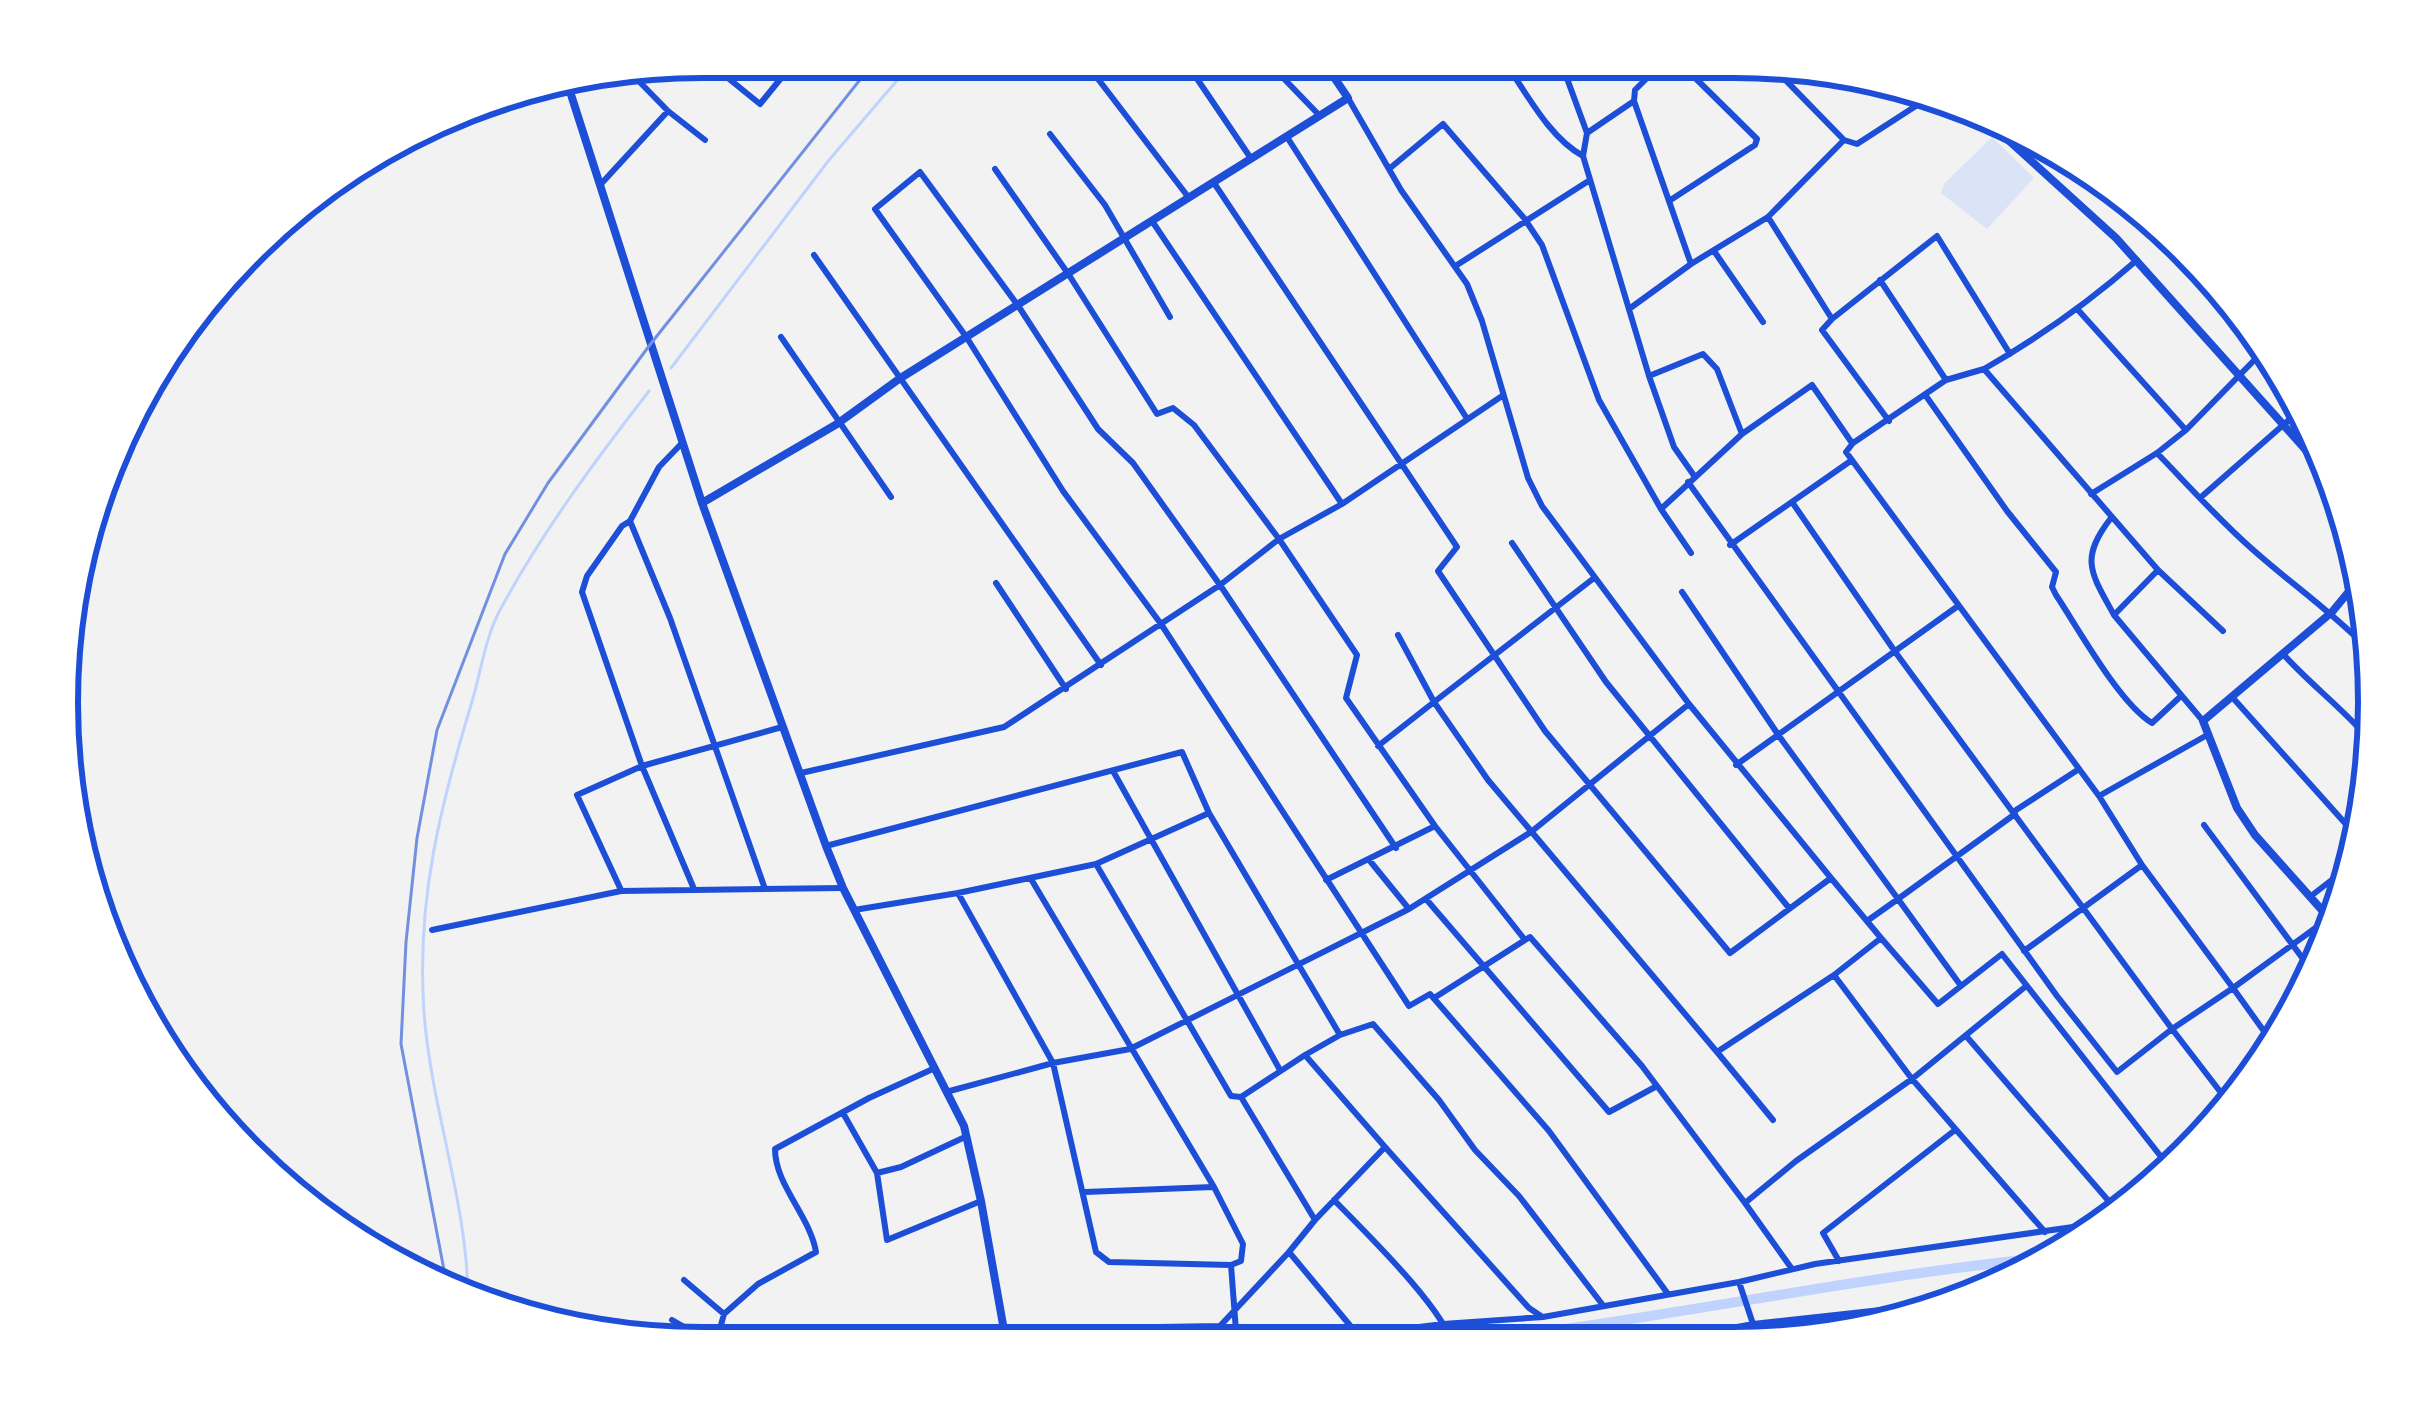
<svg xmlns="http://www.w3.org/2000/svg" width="2436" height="1405" viewBox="0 0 2436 1405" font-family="'PT Sans Narrow',sans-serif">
<rect width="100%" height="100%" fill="#f2f2f2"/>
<!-- green -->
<path fill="#dbe4f7" d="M 1992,137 L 2034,178 L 1987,229 L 1941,193 L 1944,184 Z"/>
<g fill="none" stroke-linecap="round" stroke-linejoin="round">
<!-- stream -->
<path stroke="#bfd3fe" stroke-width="3" d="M 671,368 L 829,160 L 917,57
M 468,1301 C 468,1203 431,1109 424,1012 C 416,897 441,806 473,698 C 481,670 486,636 500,610 C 542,532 595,461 649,391"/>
<!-- canal -->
<path stroke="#bfd3fe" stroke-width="10" d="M 1411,1347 C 1630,1328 1845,1276 2063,1256"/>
<!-- minor -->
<path stroke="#1d4ed8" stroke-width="6" d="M 702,57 L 760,104 L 795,61 L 793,57
M 1082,58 L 1189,198
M 1183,58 L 1250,157
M 1264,58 L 1319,115
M 1502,58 C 1525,90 1548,137 1583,156
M 1764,58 L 1844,140 L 1857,144 L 1939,91
M 627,69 L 668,111 L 705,140
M 1565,73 L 1587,133 L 1583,156 L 1649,376 L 1674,447 L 1695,477
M 1634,101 L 1635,90 L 1667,58
M 1587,133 L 1634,101 L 1691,264
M 1050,134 L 1105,205 L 1170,317
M 1287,137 L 1466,417
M 1844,140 L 1768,217 L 1832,319 L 1937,236 L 2010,354
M 2027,154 L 2042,141
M 995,169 L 1069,275 L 1157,414 L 1173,408 L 1194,425 L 1279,539 L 1357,655 L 1346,698 L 1435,826 L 1525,940 L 1530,937 L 1642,1066 L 1745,1203 L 1796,1161 L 1912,1079 L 2045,1232
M 1389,169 L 1443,124 L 1524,218 L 1542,245 L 1599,400 L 1661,509 L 1691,553
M 1214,183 L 1457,547 L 1438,571 L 1545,731 L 1730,953 L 1831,878 L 1689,704 L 1542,506 L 1528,478 L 1482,321 L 1467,284 L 1401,190 L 1348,98
M 601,184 L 668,111
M 1669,201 L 1755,145 L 1757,139 L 1675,58
M 1152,221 L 1342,504
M 1714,251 L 1763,322
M 814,255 L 1101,665
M 1457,265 L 1590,180
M 1880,280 L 1946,380
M 1629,309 L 1691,264 L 1768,217
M 2079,311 L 2185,429
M 1832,319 L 1822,330 L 1889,421
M 781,337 L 891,497
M 1984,369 C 2040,337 2088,303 2137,260
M 1649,376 L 1703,354 L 1717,369 L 1742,434
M 1926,396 L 2007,511 L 2056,572 L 2052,587 L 2056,595 C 2078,628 2119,703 2152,723 L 2181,696
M 683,442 L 659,467 L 630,521 L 622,526 L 587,576 L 582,592 L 642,766 L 694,889
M 2157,453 C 2188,485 2218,519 2251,548 C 2290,583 2331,611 2367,648
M 1688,482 L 2057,996 L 2117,1072 L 2172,1029 L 1896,653 L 1792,502
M 2091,494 L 2157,453 L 2186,430 L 2270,344
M 2200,498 L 2298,412
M 1661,509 L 1742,434 L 1812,385 L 1852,443
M 2111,518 C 2079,559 2091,573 2114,615
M 630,521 L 670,618 L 765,889
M 1512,543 L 1606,682 L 1789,908
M 1730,545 L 1852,460
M 2158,570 L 2223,631
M 1594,578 L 1434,702 L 1488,780 L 1717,1052 L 1834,975 L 1881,938 L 1831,878
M 996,583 L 1066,689
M 1682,592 L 1779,736 L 1898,899 L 2015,814
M 2283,654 C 2310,684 2341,707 2367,737
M 2233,698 L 2361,841
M 1378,746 L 1434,702 L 1398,635
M 1736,765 L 1958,606
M 1113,771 L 1280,1070
M 801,773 L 1004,727 L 1220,585 L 1279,539 L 1342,504 L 1502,396
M 2099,796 L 2209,734
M 2013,812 L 2079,769
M 2204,825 L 2309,967
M 826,846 L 1182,752 L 1209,813 L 1340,1035 L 1305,1055
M 1396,848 L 1220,585 L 1133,463 L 1098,429 L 1019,307 L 920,172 L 875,209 L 967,338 L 1063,491 L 1161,624 L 1409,1006 L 1430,994 L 1549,1131 L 1668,1294
M 1370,861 L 1409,909
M 1096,864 L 1231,1096 L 1241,1097 L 1305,1055 L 1385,1147 L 1315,1220 L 1289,1252 L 1358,1335
M 2142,865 L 2099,796 L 1846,452 L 1853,443 L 1946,380 L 1984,369 L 2158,570 L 2114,615 L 2203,721
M 1326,880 L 1435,826
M 621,890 L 577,795 L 642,766 L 782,727
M 958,893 L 1053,1063 L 1096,1252 L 1109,1262 L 1231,1265 L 1241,1261 L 1243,1244 L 1214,1187 L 1031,879
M 2311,896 L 2351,865
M 1426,899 L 1609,1112 L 1657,1086
M 854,910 L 958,893 L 1096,864 L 1209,813
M 1867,921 L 1898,899 L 1961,986
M 432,930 L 621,891 L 843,888
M 1881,938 L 1938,1004 L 2002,954 L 2173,1172
M 2024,951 L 2142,865 L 2233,988 L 2172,1029 L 2232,1107
M 1834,975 L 1912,1079 L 2025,987
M 1434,998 L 1525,940
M 1340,1035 L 1373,1024 L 1439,1100 L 1475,1150 L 1519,1196 L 1602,1304
M 1967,1037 L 2119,1213
M 2276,1048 L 2233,988 L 2329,918
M 1717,1052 L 1773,1120
M 946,1092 L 1053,1063 L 1130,1049 L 1409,909 L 1531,832 L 1689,704
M 1241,1097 L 1315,1220
M 843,1113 L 877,1173 L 901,1167 L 965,1137
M 1385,1147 L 1529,1308 L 1541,1316
M 877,1173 L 887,1240 L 981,1201
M 1085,1192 L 1213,1187
M 1334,1200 C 1362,1229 1447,1311 1453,1347
M 1745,1203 L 1792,1269
M 1839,1261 L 1823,1233 L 1955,1130
M 1231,1265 L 1237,1344
M 684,1280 L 724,1314
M 1739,1282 L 1753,1324 L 1769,1347
M 672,1320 L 716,1345
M 1050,1337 L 1068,1347
M 1006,1342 L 1097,1328 L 1220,1326 L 1289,1252
M 715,1347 L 724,1314 L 758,1284 L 816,1252 C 810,1216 775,1185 775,1149 L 869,1098 L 935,1068
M 1200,1347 L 1299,1342 L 1443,1324 L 1543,1317 L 1739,1282 L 1815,1264 L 2108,1222
M 1634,1347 L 1753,1324 L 1972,1300"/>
<!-- tertiary -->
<path stroke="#1d4ed8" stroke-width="8" d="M 1560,58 L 1565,73 L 1581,58
M 566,79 L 702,503 L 826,846 L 843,888 L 964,1126 L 981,1201 L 1007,1347
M 1972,107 L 2116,238 L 2322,468
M 702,503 L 837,424 L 899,379 L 1348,98 L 1321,58
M 2329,918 L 2255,835 L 2237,808 L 2203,721 L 2332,612 L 2365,572"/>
<!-- rail -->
<path stroke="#7290e2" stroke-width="3" d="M 448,1291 L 401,1044 L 406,942 L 417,838 L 437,730 L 505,554 L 548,483 L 649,346 L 878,57"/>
</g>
<!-- crop -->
<path d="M0 0H2436V1405H0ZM702 78H1734A624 624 0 0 1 2358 702V703A624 624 0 0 1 1734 1327H702A624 624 0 0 1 78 703V702A624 624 0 0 1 702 78Z" fill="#fff" fill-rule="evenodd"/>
<path fill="none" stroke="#1d4ed8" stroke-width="6" d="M702 78H1734A624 624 0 0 1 2358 702V703A624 624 0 0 1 1734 1327H702A624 624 0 0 1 78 703V702A624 624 0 0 1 702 78Z"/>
</svg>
